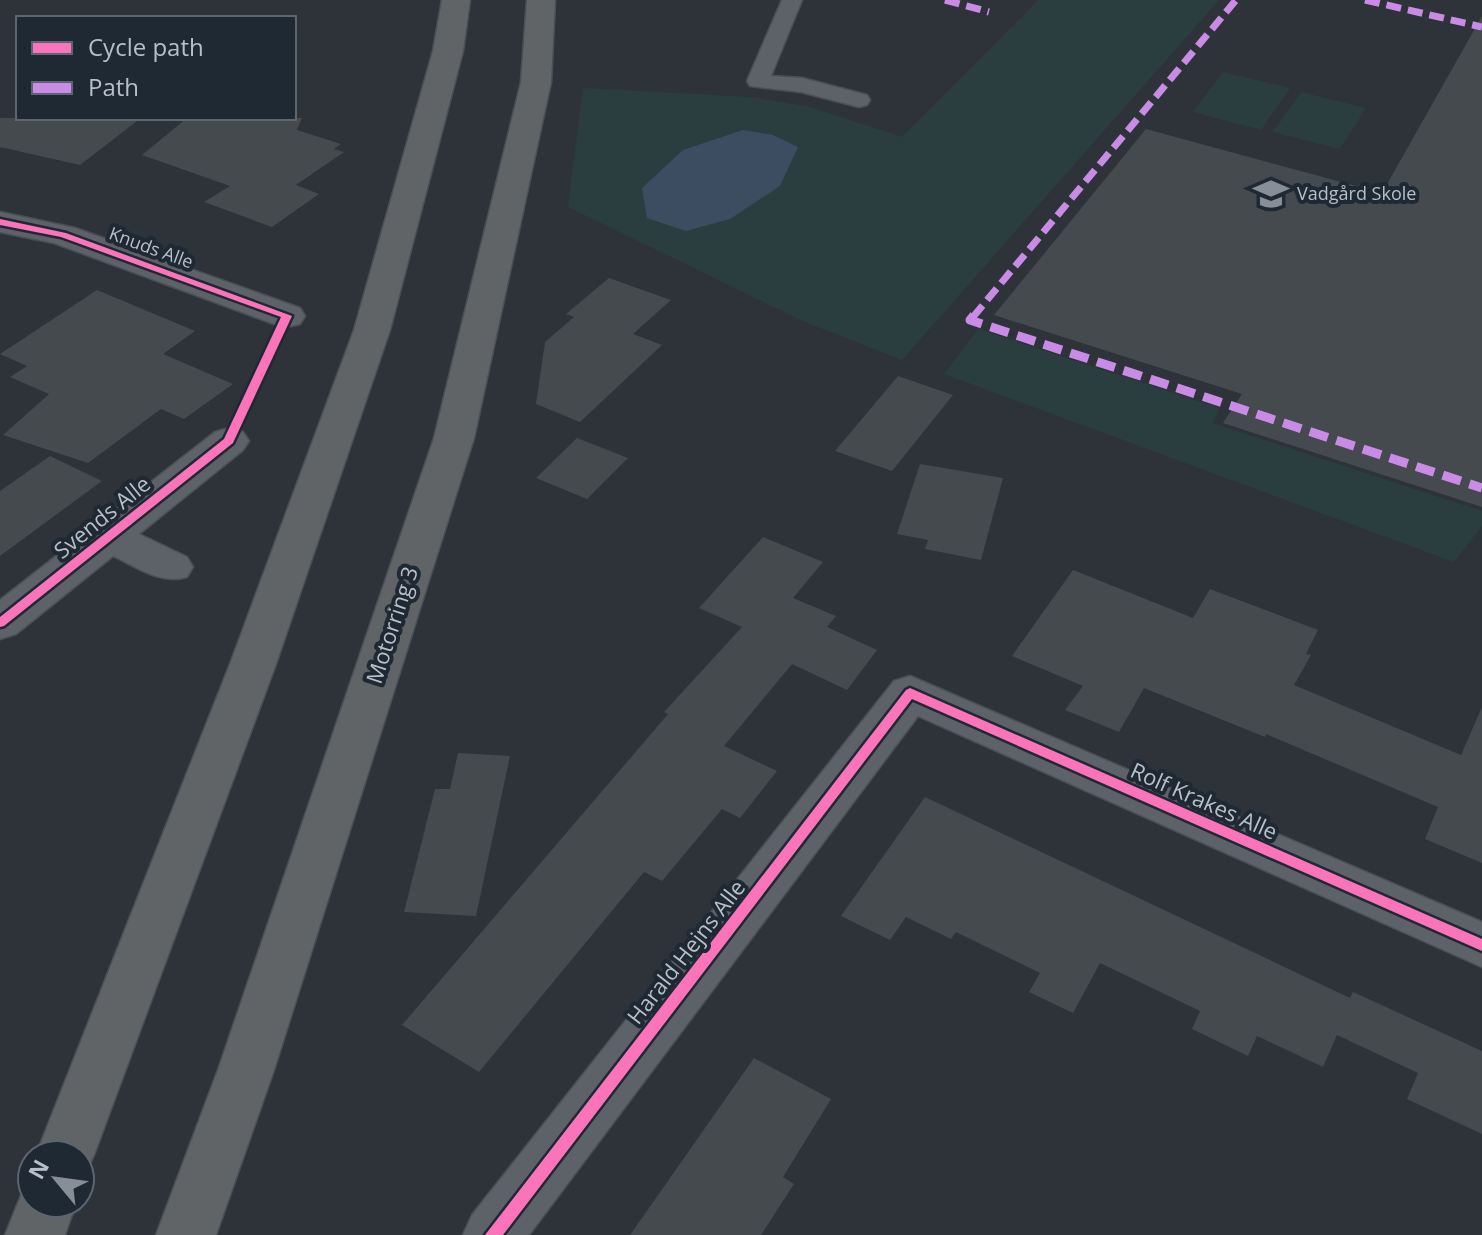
<svg xmlns="http://www.w3.org/2000/svg" width="1482" height="1235" viewBox="0 0 1482 1235" font-family="'Open Sans',sans-serif">
<rect width="100%" height="100%" fill="#2d3339"/>
<!-- green -->
<path fill="#2a3e40" d="M 1038,0 L 1219,0 L 902,360 L 805,322 L 568,207 L 583,88 L 750,97 L 810,107 L 902,137 Z
M 1223,72 L 1290,88 L 1261,130 L 1193,112 Z
M 1301,92 L 1366,108 L 1340,149 L 1273,132 Z
M 978,329 L 1220,408 L 1212,423 L 1482,511 L 1482,526 L 1454,562 L 944,374 Z"/>
<!-- water -->
<path fill="#3c4d62" d="M 743,130 L 773,135 L 798,147 L 780,186 L 730,219 L 686,231 L 647,218 L 642,188 L 683,150 Z"/>
<!-- building -->
<path fill="#454a4f" d="M 1482,16 L 1482,507 L 1223,423 L 1242,394 L 994,315 L 1146,129 L 1382,193 Z
M 0,118 L 141,118 L 80,165 L 0,147 Z
M 187,118 L 302,118 L 297,130 L 341,144 L 334,149 L 344,152 L 296,185 L 319,194 L 272,227 L 204,202 L 230,186 L 142,155 Z
M 609,278 L 671,300 L 633,334 L 662,345 L 580,422 L 536,404 L 545,342 L 574,317 L 566,314 Z
M 97,290 L 195,331 L 163,354 L 233,384 L 184,419 L 161,409 L 88,463 L 3,435 L 49,394 L 10,377 L 27,366 L 0,354 Z
M 898,376 L 953,395 L 892,471 L 835,451 Z
M 577,438 L 628,458 L 587,499 L 536,478 Z
M 50,456 L 102,481 L 0,556 L 0,491 Z
M 920,464 L 1003,478 L 981,560 L 925,549 L 928,540 L 897,534 Z
M 763,537 L 823,562 L 793,598 L 836,616 L 827,627 L 877,650 L 847,690 L 792,664 L 724,746 L 777,771 L 740,818 L 722,809 L 662,881 L 644,872 L 479,1072 L 402,1025 L 668,714 L 664,712 L 742,627 L 699,608 Z
M 1073,570 L 1193,618 L 1210,589 L 1318,630 L 1306,654 L 1311,655 L 1294,685 L 1461,755 L 1482,707 L 1482,863 L 1425,839 L 1438,807 L 1266,734 L 1265,737 L 1144,688 L 1119,732 L 1065,710 L 1083,686 L 1012,656 Z
M 458,753 L 510,756 L 476,916 L 404,912 L 435,789 L 450,789 Z
M 925,797 L 1350,998 L 1353,992 L 1482,1051 L 1482,1134 L 1407,1099 L 1418,1073 L 1337,1035 L 1323,1067 L 1257,1036 L 1248,1056 L 1192,1029 L 1200,1011 L 1100,963 L 1073,1013 L 1029,992 L 1040,973 L 956,932 L 951,939 L 906,917 L 890,940 L 841,916 Z
M 754,1058 L 831,1099 L 783,1177 L 794,1184 L 761,1235 L 630,1235 Z"/>
<g fill="none" stroke-linecap="round" stroke-linejoin="round">
<!-- service casing -->
<g stroke="#4a4f54" stroke-width="3">
<path id="service" d="M 782,0 L 802,0 L 771,76 L 802,78 L 867,95 L 870,100 L 867,105 L 859,107 L 801,92 L 750,86 L 747,81 Z"/>
</g>
<!-- minor casing -->
<g stroke="#4a4f54" stroke-width="3">
<path id="minor" d="M 0,212 L 75,228 L 300,308 L 305,316 L 300,324 L 287,327 L 274,324 L 54,243 L 0,232 Z
M 229,428 L 243,432 L 249,441 L 243,450 L 139,534 L 187,557 L 193,567 L 187,577 C 160,585 137,567 113,556 L 16,634 L 0,639 L 0,600 L 215,432 Z
M 910,676 L 1482,922 L 1482,967 L 918,716 L 529,1235 L 463,1235 L 472,1215 L 894,681 Z"/>
</g>
<!-- motorway casing -->
<g stroke="#494f55" stroke-width="3">
<path id="motorway" d="M 442,0 L 470,0 L 463,51 L 390,330 L 276,664 L 94,1155 L 85,1174 L 80,1176 L 80,1155 L 36,1155 L 230,664 L 354,330 L 433,51 Z
M 527,0 L 555,0 L 551,82 L 474,438 L 274,1070 L 216,1235 L 156,1235 L 218,1070 L 434,438 L 521,82 Z
M 32,1181 L 32,1203 L 76,1203 L 65,1235 L 5,1235 L 26,1183 Z"/>
</g>
<!-- service -->
<use href="#service" fill="#5d6168" fill-rule="evenodd"/>
<!-- minor -->
<use href="#minor" fill="#5d6168" fill-rule="evenodd"/>
<!-- motorway -->
<use href="#motorway" fill="#616467" fill-rule="evenodd"/>
<!-- quiet-far1 -->
<path stroke="#ca8be6" stroke-width="7" stroke-dasharray="15 7" stroke-linecap="butt" d="M 945,0 L 989,12
M 1365,0 L 1482,27
M 973,317 L 1236,0"/>
<!-- quiet -->
<path stroke="#ca8be6" stroke-width="9" stroke-dasharray="19 9" stroke-linecap="butt" d="M 974,315 L 970,320 L 1482,488"/>
<!-- cycleway casing -->
<g stroke="#1f2934" stroke-width="5">
<path id="cycleway" d="M 0,219 L 66,233 L 292,316 L 233,443 L 4,626 L 0,627 L 0,617 L 224,439 L 281,317 L 61,237 L 0,225 Z
M 910,688 L 1482,939 L 1482,951 L 912,699 L 503,1235 L 485,1235 L 906,690 Z"/>
</g>
<!-- cycleway -->
<use href="#cycleway" fill="#fb73b8" fill-rule="evenodd"/>
</g>
<!-- icons -->
<defs>
<g id="school-bare" transform="scale(2.76)"><path d="M0-5L7-2L0 1L-7-2ZM-4 1L0 2.5L4 1V4Q0 6-4 4Z" fill="#878e97" stroke="#1f2934" stroke-width="2.5" paint-order="stroke"/></g>
</defs>
<g fill-rule="evenodd">
<use href="#school-bare" x="1271" y="194"/>
</g>
<g text-anchor="middle" stroke-width="8" stroke-linejoin="round" paint-order="stroke">
<!-- far-poi labels -->
<g font-size="18" fill="#b7bfc9" stroke="#1f2934" text-anchor="start">
<text x="1297" y="200">Vadgård Skole</text>
</g>
<!-- far-street labels -->
<g font-size="18" fill="#b7bfc9" stroke="#1f2934">
<text transform="translate(151 248) rotate(20)" y="6">Knuds Alle</text>
</g>
<!-- street labels -->
<g font-size="22" fill="#b7bfc9" stroke="#1f2934">
<text transform="translate(102 517) rotate(-39)" y="8">Svends Alle</text>
<text transform="translate(392 625) rotate(-72)" y="8">Motorring 3</text>
<text transform="translate(1204 801) rotate(24)" y="8">Rolf Krakes Alle</text>
<text transform="translate(686 952) rotate(-52)" y="8">Harald Hejns Alle</text>
</g>
</g>
<!-- legend -->
<rect x="16" y="16" width="280" height="104" fill="#1f2934" stroke="#5c6570" stroke-width="2"/>
<rect x="32" y="42" width="40" height="12" fill="#fb73b8" stroke="#5c6570" stroke-width="2"/>
<text x="88" y="56" font-size="24" fill="#b7bfc9">Cycle path</text>
<rect x="32" y="82" width="40" height="12" fill="#ca8be6" stroke="#5c6570" stroke-width="2"/>
<text x="88" y="96" font-size="24" fill="#b7bfc9">Path</text>
<!-- north arrow -->
<g transform="translate(56 1179) rotate(299)"><circle r="38" fill="#1f2934" stroke="#5c6570" stroke-width="2"/>
<path d="M0-6L14 30L0 20L-14 30Z" fill="#878e97"/>
<text y="-12" font-size="22" font-weight="bold" text-anchor="middle" fill="#b7bfc9">N</text>
</g>
</svg>
